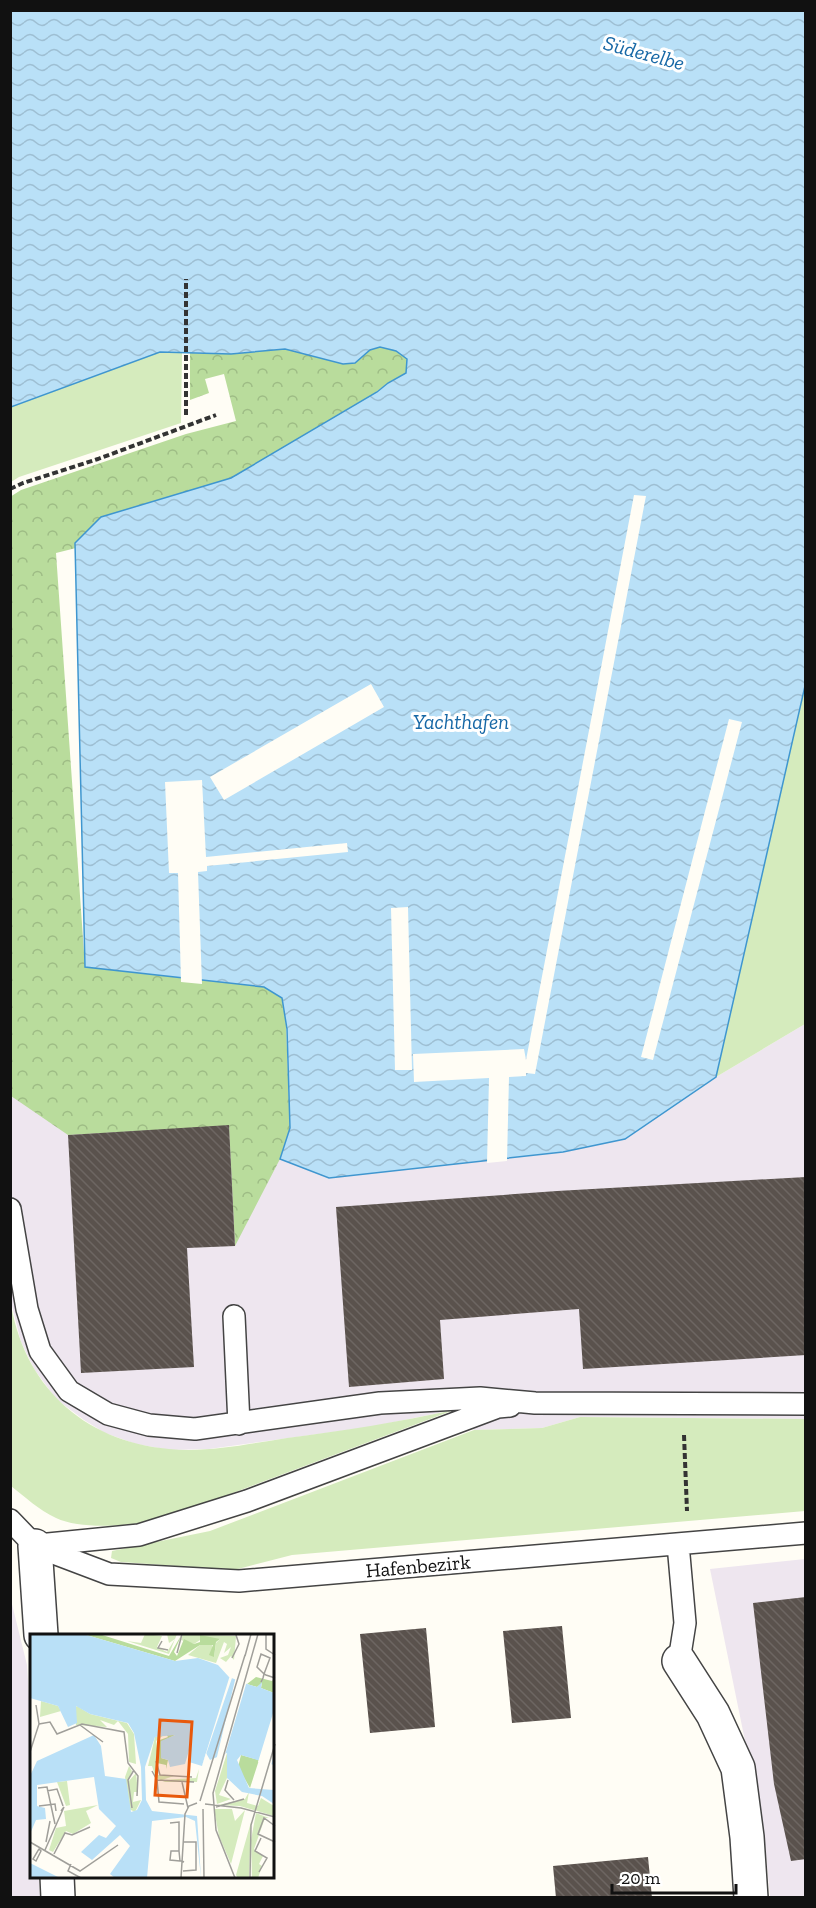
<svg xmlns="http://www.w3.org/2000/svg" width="816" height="1908" viewBox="0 0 816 1908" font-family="'Zilla Slab',serif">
<defs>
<pattern id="forest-crowns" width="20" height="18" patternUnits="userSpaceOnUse" patternTransform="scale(1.5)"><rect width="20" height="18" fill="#b9dc9c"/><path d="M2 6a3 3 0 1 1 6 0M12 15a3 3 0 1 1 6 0" fill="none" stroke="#9ebc85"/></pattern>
<pattern id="water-waves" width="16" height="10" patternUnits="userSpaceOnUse" patternTransform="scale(1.5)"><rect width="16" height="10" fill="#b9e0f7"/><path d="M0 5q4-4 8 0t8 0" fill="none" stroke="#9ebfd3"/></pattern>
<pattern id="building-back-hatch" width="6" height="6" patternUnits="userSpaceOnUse" patternTransform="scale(1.5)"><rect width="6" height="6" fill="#5a524d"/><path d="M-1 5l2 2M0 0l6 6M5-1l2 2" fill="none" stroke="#6d6662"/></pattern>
</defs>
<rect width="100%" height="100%" fill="#fffdf5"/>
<!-- industrial -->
<path fill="#eee6ef" d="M 805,1024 L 805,1419 L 580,1417 L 542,1428 L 474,1430 L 453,1410 L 370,1427 L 209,1449 L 170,1450 L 136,1444 L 105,1433 L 84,1420 L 56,1399 L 34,1369 L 21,1342 L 10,1298 L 10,1092 L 280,1158 L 330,1178 L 563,1152 L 625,1139 L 716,1077 Z
M 805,1559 L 805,1897 L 770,1897 L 764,1834 L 710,1569 Z
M 11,1600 L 27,1665 L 32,1748 L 32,1876 L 39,1877 L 40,1897 L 11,1897 Z"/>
<!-- grass -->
<path fill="#d5ebbd" d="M 160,352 L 182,353 L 181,423 L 19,477 L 11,482 L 11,407 Z
M 805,686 L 805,1024 L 716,1077 Z
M 10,1298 C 22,1384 82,1441 169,1449 C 207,1453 248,1444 287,1438 C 343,1431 398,1422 454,1410 L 193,1508 C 181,1512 169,1517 157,1520 C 130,1526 81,1530 56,1518 C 39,1510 25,1497 11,1486 Z
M 580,1417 L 805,1419 L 805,1511 L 292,1555 L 234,1570 L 121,1562 L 111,1558 L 112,1551 L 210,1531 L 474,1430 L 542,1428 Z"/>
<!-- forest -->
<path fill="url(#forest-crowns)" d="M 380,347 L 396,351 L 407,359 L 406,373 L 388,383 L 216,513 L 56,553 L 85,967 L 264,987 L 282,998 L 286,1024 L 290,1128 L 280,1159 L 235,1246 L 229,1126 L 68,1135 L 11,1096 L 10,497 L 21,490 L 186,434 L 236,421 L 224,374 L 205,379 L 209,393 L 190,400 L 190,353 L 231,354 L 285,349 L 343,364 L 355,363 L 370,350 Z"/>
<!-- water -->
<path fill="url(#water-waves)" stroke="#3f96cf" stroke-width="1.5" d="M 11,11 L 805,11 L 805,686 L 716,1077 L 625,1139 L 563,1152 L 329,1178 L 280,1159 L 290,1128 L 287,1029 L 282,998 L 264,987 L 85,967 L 75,543 L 101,517 L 231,478 L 377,392 L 388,383 L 406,373 L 407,359 L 396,351 L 380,347 L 370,350 L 355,363 L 343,364 L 285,349 L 231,354 L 160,352 L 11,407 Z"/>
<!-- pier -->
<path fill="#fffdf5" d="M 634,495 L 646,496 L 535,1074 L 526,1073 L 526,1076 L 509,1077 L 507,1161 L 487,1163 L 489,1078 L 414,1082 L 413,1054 L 524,1049 L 526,1060 Z
M 371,684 L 384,707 L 224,800 L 210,777 Z
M 729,719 L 742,722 L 653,1060 L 641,1057 Z
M 202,780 L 206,857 L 347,843 L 348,852 L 207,866 L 207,871 L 198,872 L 202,984 L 181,982 L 178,873 L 169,873 L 165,782 Z
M 408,907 L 412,1070 L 395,1070 L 391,908 Z"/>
<!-- building -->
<path fill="url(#building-back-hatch)" d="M 229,1125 L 235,1246 L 187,1248 L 194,1367 L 81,1373 L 68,1135 Z
M 806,1177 L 806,1355 L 583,1369 L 579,1309 L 440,1320 L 444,1379 L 349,1387 L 336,1207 L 557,1191 Z
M 806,1597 L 806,1859 L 791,1861 L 774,1784 L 753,1603 Z
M 562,1626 L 571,1718 L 512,1723 L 503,1631 Z
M 426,1628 L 435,1727 L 370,1733 L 360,1634 Z
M 648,1857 L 652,1898 L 556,1898 L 553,1866 Z"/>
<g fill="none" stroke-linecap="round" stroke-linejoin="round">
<!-- lane casing -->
<g stroke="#444" stroke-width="24">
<path id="lane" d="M 10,1209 L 27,1309 L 40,1351 L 69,1391 L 108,1414 L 149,1425 L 195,1429 L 380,1403 L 480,1398 L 535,1403 L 806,1404
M 234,1316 L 239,1424
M 10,1520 L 35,1546 L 109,1574 L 239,1581 L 806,1533
M 678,1544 L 685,1623 L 679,1661
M 38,1545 L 139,1535 L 247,1501 L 498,1407 L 510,1406"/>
</g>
<!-- street casing -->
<g stroke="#444" stroke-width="36">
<path id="street" d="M 35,1546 L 41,1635
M 679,1661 L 713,1714 L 738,1768 L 747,1837 L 751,1898
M 57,1876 L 58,1898"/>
</g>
<!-- path -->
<path stroke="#333" stroke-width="4" stroke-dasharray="6 3" stroke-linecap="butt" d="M 186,415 L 186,279
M 10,489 L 23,483 L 98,459 L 216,415
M 684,1435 L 687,1511"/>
<!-- lane -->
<use href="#lane" stroke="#fff" stroke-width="21"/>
<!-- street -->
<use href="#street" stroke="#fff" stroke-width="33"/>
</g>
<g text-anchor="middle" stroke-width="6" stroke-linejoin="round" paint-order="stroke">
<!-- street labels -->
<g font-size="20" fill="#111" stroke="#fff">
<text transform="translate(418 1566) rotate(-5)" y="7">Hafenbezirk</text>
</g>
<!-- water labels -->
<g font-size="21" font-style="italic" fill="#1768a6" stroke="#fff">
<text transform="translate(644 53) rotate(15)" y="7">Süderelbe</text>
<text x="461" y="729">Yachthafen</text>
</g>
</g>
<!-- overview -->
<g transform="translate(30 1634)">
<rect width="244" height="244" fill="#fffdf5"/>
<path d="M 115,0 L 132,2 L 127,13 L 137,18 L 145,5 L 139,9 L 137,0 L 147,0 L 139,20 L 97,7 L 111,9 ZM 153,0 L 206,2 L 204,26 L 201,22 L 196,28 L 190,24 L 198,21 L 201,13 L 194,19 L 197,10 L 194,8 L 186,29 L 158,21 L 170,11 L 182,11 L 184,23 L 186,9 L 190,5 L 170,6 L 164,10 L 151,6 ZM 47,72 L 60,80 L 97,89 L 104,100 L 106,130 L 99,128 L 98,100 L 88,87 L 84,91 L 70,86 L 77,93 L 46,91 L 44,74 ZM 135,100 L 126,107 L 128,141 L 144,142 L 132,146 L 166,144 L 169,135 L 167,148 L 135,148 L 126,144 L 122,132 L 118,132 L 125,103 ZM 197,119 L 197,144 L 189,161 L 201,165 L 187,170 L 185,157 ZM 99,132 L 102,137 L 98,148 L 106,139 L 108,158 L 104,158 L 103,168 L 111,166 L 105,178 L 99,175 L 95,143 ZM 219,158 L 217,169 L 228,172 L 231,164 L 244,172 L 244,182 L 210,172 L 188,171 L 215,165 ZM 184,175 L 202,175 L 205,187 L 215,176 L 201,230 L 189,202 ZM 226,179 L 239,184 L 235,184 L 224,215 L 233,222 L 229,230 L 232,232 L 228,244 L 222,244 L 221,206 ZM 221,188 L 219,244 L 208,244 L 206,241 Z" fill="#d5ebbd"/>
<path d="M 53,0 L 69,0 L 139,22 L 152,0 L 144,18 L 147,22 L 154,5 L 164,10 L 170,8 L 170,1 L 190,5 L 186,8 L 184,23 L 179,21 L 183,11 L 170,11 L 145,27 ZM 226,43 L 242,47 L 244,45 L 244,59 L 231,54 L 232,49 L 227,53 L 217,50 ZM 136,100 L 145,101 L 131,108 L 131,124 L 138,126 L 136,135 L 136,131 L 127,129 L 126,117 L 127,107 L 138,103 ZM 211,121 L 229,126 L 220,154 L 208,133 Z" fill="#b9dc9c"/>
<path d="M 11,67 L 28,72 L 31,77 L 10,83 ZM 37,147 L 40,171 L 36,172 L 27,148 ZM 68,171 L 56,177 L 61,189 L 43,200 L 36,197 L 23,218 L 19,216 L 26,194 L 36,192 L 34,177 Z" fill="#d5ebbd"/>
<path d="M 0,0 L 53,0 L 145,27 L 168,24 L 188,31 L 199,43 L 217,50 L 227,53 L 232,48 L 231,54 L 244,59 L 244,131 L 211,121 L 207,126 L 219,154 L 244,156 L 244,170 L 232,162 L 212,158 L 197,144 L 197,119 L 180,126 L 176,119 L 172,132 L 159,128 L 162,106 L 155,130 L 140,133 L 138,126 L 131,124 L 131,107 L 145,101 L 125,103 L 115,133 L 116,166 L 122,177 L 167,182 L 171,244 L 165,187 L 156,183 L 122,187 L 117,244 L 85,244 L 80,240 L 100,212 L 90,201 L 62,226 L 51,218 L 69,201 L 76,204 L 86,192 L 69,175 L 64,143 L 7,151 L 7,172 L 15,174 L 16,185 L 6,186 L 0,200 L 0,142 L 7,127 L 64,101 L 71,112 L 75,142 L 96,145 L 101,178 L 107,176 L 112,166 L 111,133 L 104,99 L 98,89 L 60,80 L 46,72 L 47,89 L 38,93 L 28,72 L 0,64 ZM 0,229 L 30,244 L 0,244 Z" fill="#b9e0f7"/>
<path d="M 201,38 L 203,41 L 171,135 ZM 206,42 L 217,47 L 194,124 L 186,127 ZM 244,76 L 244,120 L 241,132 L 228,128 Z" fill="#fffdf5"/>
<path fill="none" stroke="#a09f9a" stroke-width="1.5" d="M 236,0 L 236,15 L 245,21M 132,7 L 128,14 L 138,16M 147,19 L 152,0M 215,22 L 221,0M 202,24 L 209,10 L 206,1M 231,48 L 233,44 L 234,40 L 240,24 L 231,20 L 227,33 L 234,40 L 236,41 L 245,44M 9,90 L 20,88 L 27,100 L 52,90 L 94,98 L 98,129 L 108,142 L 107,162M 50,91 L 73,108M 0,118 L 9,90 L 6,71M 126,127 L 130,141 L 162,143M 122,137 L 127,146 L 129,168 L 154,170M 127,146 L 164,148M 198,146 L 195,156 L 204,166M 152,148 L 158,174M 8,154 L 17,153 L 25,190M 17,157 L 27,155 L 33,172M 170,167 L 215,21M 175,170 L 211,174 L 245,183M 9,172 L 25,170 L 26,177M 186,173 L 214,165M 102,174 L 98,146 L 104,136M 173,175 L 174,244M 140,189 L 149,188 L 149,217M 245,192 L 234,184 L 228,200 L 245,208M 0,208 L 50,237 L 88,211M 16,208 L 20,187M 9,215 L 11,217 L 6,227 L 3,225 L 9,215 L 10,213M 15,216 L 34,173 L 31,177M 24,220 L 35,199 L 42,201 L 60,193M 150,227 L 149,217 L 141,217 L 140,226 L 150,227 L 152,227 L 154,228M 41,230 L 38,237 L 51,244M 153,237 L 166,236 L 166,208 L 154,208M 229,238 L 237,224 L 225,217 L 231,204M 151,244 L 155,180 L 159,172 L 167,169M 205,244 L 186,196 L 183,159 L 228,0M 220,244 L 221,191 L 245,110"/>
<path fill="#e8590c" fill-opacity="0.15" stroke="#e8590c" stroke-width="3" d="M 130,86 L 162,88 L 157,163 L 125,161 Z"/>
<rect width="244" height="244" fill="none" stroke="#111" stroke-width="3"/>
</g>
<!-- border -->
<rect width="816" height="1908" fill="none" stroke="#111111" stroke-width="24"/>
<!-- scale -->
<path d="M612 1884v9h124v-9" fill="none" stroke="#111111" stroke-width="3"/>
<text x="621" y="1884" font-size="18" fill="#111111" stroke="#ffffff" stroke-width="4.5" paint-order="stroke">20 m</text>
</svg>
